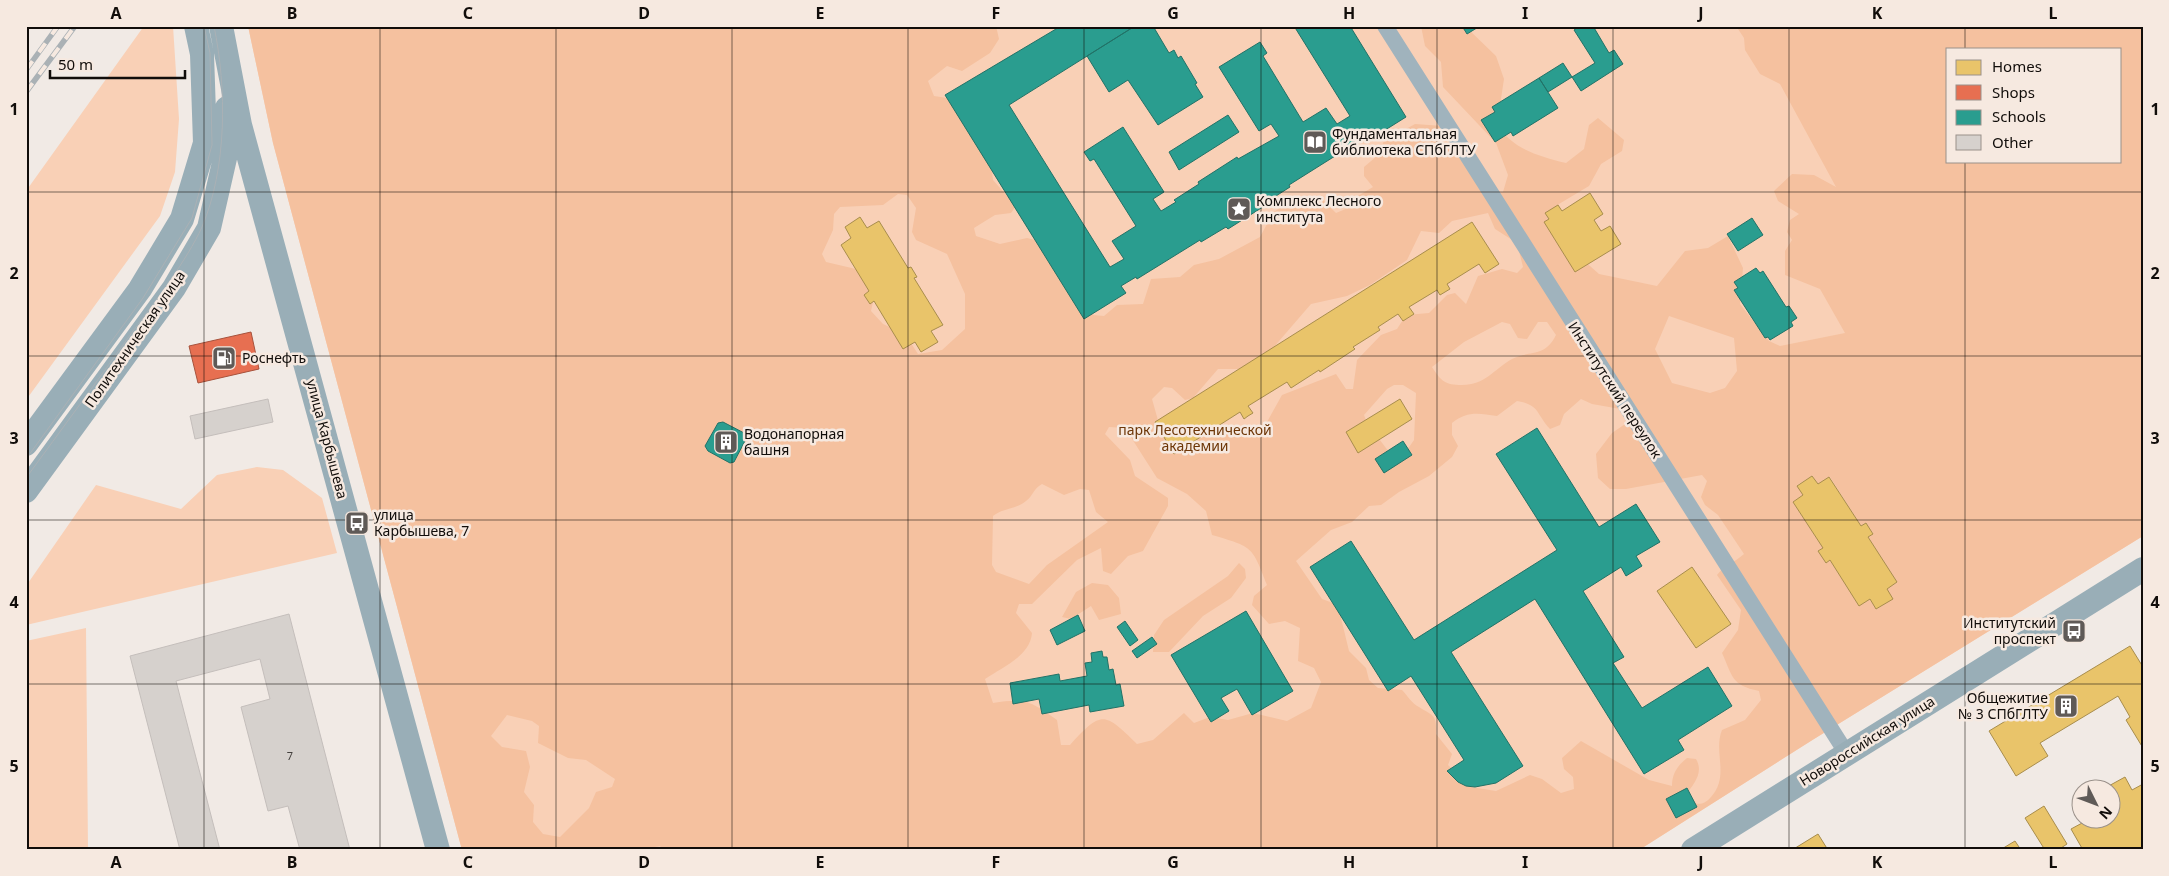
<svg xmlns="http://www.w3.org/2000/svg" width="2169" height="876" viewBox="0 0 2169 876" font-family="'Noto Sans',sans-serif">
<rect width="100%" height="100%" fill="#f1eae5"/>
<!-- green -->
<path fill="#f9d0b6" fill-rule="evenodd" d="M 144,26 L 173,26 L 179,119 L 175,172 L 160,216 L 26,400 L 26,191 Z
M 248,26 L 2143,26 L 2143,536 L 1814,739 L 1639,850 L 462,850 L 273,143 ZM 1948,49 L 2120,49 L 2120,161 L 1948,161 Z
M 257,467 L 283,470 L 322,498 L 337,553 L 26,625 L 26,586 L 96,485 L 181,509 L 217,475 Z
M 86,628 L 88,850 L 26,850 L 26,641 Z"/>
<!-- forest -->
<path fill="#f5c19f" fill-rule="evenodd" d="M 248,26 L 996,26 L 999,39 L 990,53 L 962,71 L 947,66 L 928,81 L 934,96 L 954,99 L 990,155 L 993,180 L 1016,206 L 1011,213 L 995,215 L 974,228 L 976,236 L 1000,244 L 1027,238 L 1035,240 L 1056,271 L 1074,284 L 1093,315 L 1104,316 L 1117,305 L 1143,304 L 1151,279 L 1180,277 L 1194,265 L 1219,259 L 1260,237 L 1273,213 L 1293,197 L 1319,196 L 1336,213 L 1348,208 L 1351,200 L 1373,187 L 1364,176 L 1364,167 L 1377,156 L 1384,141 L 1415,124 L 1443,126 L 1455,139 L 1458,157 L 1494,193 L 1503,192 L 1508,175 L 1496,143 L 1443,87 L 1441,62 L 1425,46 L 1421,26 L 1465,26 L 1496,56 L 1504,79 L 1497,125 C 1514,150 1539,156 1566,163 L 1584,149 L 1589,125 L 1598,118 L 1624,140 L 1622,151 L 1601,164 L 1589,186 L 1559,204 L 1555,216 L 1581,258 L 1599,274 L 1657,286 L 1685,251 L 1708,248 L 1728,236 L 1743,268 L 1740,304 L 1769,341 L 1780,346 L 1845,333 L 1820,289 L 1785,275 L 1785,251 L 1792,240 L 1787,232 L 1790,220 L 1799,214 L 1778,201 L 1774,191 L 1792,174 L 1814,175 L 1836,187 L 1780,84 L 1760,74 L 1745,50 L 1744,38 L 1736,26 L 2143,26 L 2143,536 L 1814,739 L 1639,850 L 663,850 L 660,846 L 639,850 L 462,850 L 273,143 ZM 1948,49 L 2120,49 L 2120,161 L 1948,161 ZM 898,194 L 907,195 L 916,208 L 912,232 L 916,240 L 947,254 L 965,294 L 965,329 L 942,350 L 918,354 L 905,334 L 883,324 L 871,311 L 878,279 L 873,273 L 826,262 L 822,254 L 833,230 L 834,214 L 840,207 L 883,205 ZM 1488,213 L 1495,229 L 1517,243 L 1523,267 L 1517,273 L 1502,269 L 1478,276 L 1466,304 L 1455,293 L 1447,295 L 1429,313 L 1406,315 L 1397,329 L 1381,335 L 1357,360 L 1353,389 L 1346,389 L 1336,374 L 1282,395 L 1262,431 L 1222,428 L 1180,447 L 1161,431 L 1152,399 L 1164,387 L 1172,388 L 1185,400 L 1193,398 L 1218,369 L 1244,369 L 1261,362 L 1311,304 L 1347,296 L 1370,285 L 1407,260 L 1421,231 L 1439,233 L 1452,221 ZM 1669,316 L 1734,338 L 1737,371 L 1725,388 L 1710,393 L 1672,383 L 1655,349 ZM 1502,322 L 1510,324 L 1518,338 L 1527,339 L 1538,322 L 1547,322 L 1556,335 C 1545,358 1529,350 1512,359 C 1493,370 1485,385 1462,385 C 1445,385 1441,381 1432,367 L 1464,342 ZM 1394,385 L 1403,385 L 1416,393 L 1414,440 L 1405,453 L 1389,452 L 1367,423 L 1364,415 L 1387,389 ZM 1581,399 L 1592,404 L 1626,410 L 1631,420 L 1612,433 L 1596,454 L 1598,478 L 1610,489 L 1626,489 L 1702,475 L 1707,481 L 1701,497 L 1705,505 L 1718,515 L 1744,554 C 1735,562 1724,566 1717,575 L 1741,610 L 1738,630 L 1722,653 C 1733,677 1731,685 1759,691 L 1761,700 L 1745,720 L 1722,730 C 1713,752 1730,776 1711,797 C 1704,805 1699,805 1690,802 L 1686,795 C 1694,783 1704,773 1696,759 L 1687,758 C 1677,766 1672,774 1672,786 L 1649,780 L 1581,741 L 1562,758 L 1564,769 L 1573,777 L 1574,789 L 1561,793 L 1542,779 L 1530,775 L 1496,791 L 1471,787 L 1448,765 L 1452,754 L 1436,734 C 1437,714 1433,716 1419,707 C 1412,704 1407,695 1402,690 L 1378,688 L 1369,680 L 1366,668 L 1349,651 L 1340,614 L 1333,603 L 1322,599 L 1296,561 L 1331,530 L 1352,522 L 1369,506 L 1381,505 L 1399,492 L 1429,476 L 1452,457 L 1458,446 L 1452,435 L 1452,423 C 1467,411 1478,413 1497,416 L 1517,401 C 1540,405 1536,414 1550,429 L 1560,425 L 1564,414 ZM 1109,427 L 1125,428 L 1157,478 L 1187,494 L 1206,511 L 1212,535 C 1253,547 1252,546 1267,585 L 1254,596 L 1252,605 L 1269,624 L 1285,621 L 1300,628 L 1298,661 L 1314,668 L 1321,682 L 1311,708 L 1287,721 L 1253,713 L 1228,720 L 1210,717 L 1194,723 L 1184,713 L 1153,740 L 1137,744 C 1104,712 1102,710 1070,745 L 1061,745 L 1057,720 C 1030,701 1026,698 993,703 L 985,679 C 1003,667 1030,656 1032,633 L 1016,613 L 1019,604 L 1032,604 L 1077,560 L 1101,548 L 1103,571 L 1111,574 L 1128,556 L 1143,551 L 1168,506 L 1168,498 L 1135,476 L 1130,460 L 1105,434 ZM 1812,476 L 1818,484 L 1830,477 L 1861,526 L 1866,523 L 1873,533 L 1868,537 L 1897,582 L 1887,589 L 1892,599 L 1877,609 L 1870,599 L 1859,606 L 1830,560 L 1826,562 L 1818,551 L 1823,548 L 1793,502 L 1803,495 L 1797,485 ZM 1042,484 L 1064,495 L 1080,489 L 1089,490 L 1096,512 L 1108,522 L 1047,565 L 1029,584 L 996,572 L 992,565 L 993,516 C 1003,508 1017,509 1026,501 C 1033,496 1033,489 1042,484 ZM 507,715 L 532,721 L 539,726 L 538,743 L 568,758 L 586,760 L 615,779 L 612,787 L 596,792 L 589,808 L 560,837 L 543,834 L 533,822 L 534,805 L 524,792 L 530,767 L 526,751 L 502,747 L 491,736 Z
M 1239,563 L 1245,569 L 1246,578 L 1231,598 L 1203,616 L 1169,652 L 1153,652 L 1154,635 L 1164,620 L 1228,576 Z
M 1092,583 L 1108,585 L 1119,598 L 1121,614 L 1099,620 L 1091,606 L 1071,619 L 1062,617 L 1076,592 Z"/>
<!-- homes -->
<path fill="#e9c46a" stroke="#a88d4d" d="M 1590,193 L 1603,214 L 1594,220 L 1601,231 L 1610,226 L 1621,244 L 1575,272 L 1544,222 L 1549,219 L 1545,213 L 1558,205 L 1562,211 Z
M 860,217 L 867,228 L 879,221 L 908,268 L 911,267 L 917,277 L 914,278 L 943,325 L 931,331 L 938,342 L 921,352 L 915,342 L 903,349 L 874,301 L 870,304 L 864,295 L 869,291 L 841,245 L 851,238 L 845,227 Z
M 1472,222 L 1499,264 L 1485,273 L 1479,264 L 1447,284 L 1450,289 L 1440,295 L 1437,290 L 1409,307 L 1414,314 L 1403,321 L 1398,314 L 1378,327 L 1380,330 L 1353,347 L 1355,349 L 1320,372 L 1319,370 L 1291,388 L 1287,382 L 1248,406 L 1253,413 L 1248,416 L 1244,419 L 1240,412 L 1174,454 L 1155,422 Z
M 1400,399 L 1412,419 L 1358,453 L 1346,432 Z
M 1812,476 L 1818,484 L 1829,477 L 1861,526 L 1866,523 L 1873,534 L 1868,537 L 1897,582 L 1887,589 L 1893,599 L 1876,609 L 1870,599 L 1859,606 L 1830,560 L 1826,563 L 1818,551 L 1823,548 L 1793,502 L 1803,495 L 1797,486 Z
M 1692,567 L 1731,624 L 1696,648 L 1657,591 Z
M 2130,646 L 2143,667 L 2143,748 L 2126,720 L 2130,717 L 2118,696 L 2040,743 L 2048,756 L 2016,776 L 1989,731 Z
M 2125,777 L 2132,790 L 2143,784 L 2143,850 L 2083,850 L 2071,829 L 2084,822 L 2082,818 L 2112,818 L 2112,788 L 2105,788 Z
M 2044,806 L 2067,844 L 2058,850 L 2045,850 L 2025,818 Z
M 1818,834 L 1828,850 L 1792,850 Z
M 2015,841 L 2021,850 L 2000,850 Z"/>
<!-- shops -->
<path fill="#e76f51" stroke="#a7523c" d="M 251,332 L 259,369 L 198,383 L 189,346 Z"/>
<!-- schools -->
<path fill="#2a9d8f" stroke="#227267" d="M 1061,26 L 1135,26 L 1009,105 L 1110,267 L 1124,259 L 1112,241 L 1136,226 L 1094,159 L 1090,161 L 1084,152 L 1123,127 L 1164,192 L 1153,199 L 1161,211 L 1176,202 L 1174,200 L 1199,184 L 1198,182 L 1237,157 L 1238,159 L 1279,136 L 1271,124 L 1259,131 L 1219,67 L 1260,42 L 1267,53 L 1263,56 L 1303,122 L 1326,108 L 1337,124 L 1350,116 L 1294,26 L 1350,26 L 1406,117 L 1366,142 L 1363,136 L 1350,144 L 1351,146 L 1289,185 L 1290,187 L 1265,203 L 1266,205 L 1228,229 L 1226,227 L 1201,242 L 1200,240 L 1137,279 L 1136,277 L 1121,286 L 1126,293 L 1084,319 L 945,95 Z
M 1135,26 L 1153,26 L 1169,53 L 1174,50 L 1178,58 L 1181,56 L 1197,83 L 1195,84 L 1203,97 L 1158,125 L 1128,80 L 1109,92 L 1087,56 Z
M 1462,26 L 1480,26 L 1467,34 Z
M 1580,26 L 1593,26 L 1609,53 L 1614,50 L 1623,64 L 1581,91 L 1572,77 L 1595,63 L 1574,30 Z
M 1563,63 L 1572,77 L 1548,92 L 1539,78 Z
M 1539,78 L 1558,108 L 1513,136 L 1511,132 L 1495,142 L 1481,120 L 1495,112 L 1492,107 Z
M 1228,115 L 1239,132 L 1179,170 L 1169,152 Z
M 1752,218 L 1763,235 L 1738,251 L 1727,234 Z
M 1756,268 L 1760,273 L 1763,271 L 1786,307 L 1789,306 L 1797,318 L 1791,322 L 1793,326 L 1770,340 L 1768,337 L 1765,338 L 1734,290 L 1738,288 L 1734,282 Z
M 723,422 L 746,434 L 746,439 L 734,462 L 730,463 L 708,451 L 705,446 L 718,423 Z
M 1537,428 L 1599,527 L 1636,504 L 1660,542 L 1636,556 L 1642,566 L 1626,576 L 1621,567 L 1583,591 L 1624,657 L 1613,663 L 1642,708 L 1708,667 L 1732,706 L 1678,740 L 1684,750 L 1644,774 L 1535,599 L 1451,652 L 1523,766 L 1496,783 L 1475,787 L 1466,786 L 1458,782 L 1447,771 L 1464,760 L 1411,676 L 1388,691 L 1310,567 L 1351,541 L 1414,640 L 1557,550 L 1496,454 Z
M 1403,441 L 1412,455 L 1384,473 L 1375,459 Z
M 1246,611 L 1293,691 L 1252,715 L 1237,689 L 1221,698 L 1229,711 L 1211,722 L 1171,655 Z
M 1078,615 L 1085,631 L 1057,645 L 1050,630 Z
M 1125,621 L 1138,640 L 1130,646 L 1117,627 Z
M 1152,637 L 1157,644 L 1137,658 L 1132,651 Z
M 1102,651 L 1103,657 L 1107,657 L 1109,670 L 1113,669 L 1116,685 L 1120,684 L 1124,706 L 1090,712 L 1089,705 L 1042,714 L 1039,699 L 1013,704 L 1010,683 L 1059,674 L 1060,681 L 1087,676 L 1085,663 L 1092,662 L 1091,653 Z
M 1687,788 L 1697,807 L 1676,818 L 1666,799 Z"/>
<!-- building -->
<path fill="#d6d1cd" stroke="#c4bebb" d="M 268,399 L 273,422 L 195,439 L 190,416 Z
M 289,614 L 350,850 L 300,850 L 288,806 L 268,811 L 241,707 L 270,699 L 260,659 L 176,681 L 220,850 L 180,850 L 130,656 Z"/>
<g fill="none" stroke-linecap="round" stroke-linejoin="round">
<!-- minor -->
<path stroke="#a0b3bd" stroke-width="16" d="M 1385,26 L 1847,754"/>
<!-- secondary -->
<path stroke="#99aeb7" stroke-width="24" d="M 221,26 L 240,125 L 438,850
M 26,444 L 140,289 L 182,219 L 205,143 L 202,54 L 196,26
M 26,491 L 174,288 L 209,228 L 228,145 L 227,108
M 1693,850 L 2143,569"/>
<!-- tram -->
<path stroke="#aab1b5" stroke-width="1" d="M 26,459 L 143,298 L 192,218 L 212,145 L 210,53 L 204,26
M 26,478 C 62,429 98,380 133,331 C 155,302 187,260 202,227 C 227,168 227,89 214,26"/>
<!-- rail casing -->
<g stroke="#aab1b5" stroke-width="5.5">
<path id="rail" d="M 26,70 L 58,26
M 26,92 L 75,26"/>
</g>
<!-- rail -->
<use href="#rail" stroke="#f6e9e0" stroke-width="4" stroke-dasharray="11" stroke-linecap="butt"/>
</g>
<!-- grid -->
<path fill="none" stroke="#110d0a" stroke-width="1" stroke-opacity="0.55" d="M 204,26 L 204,850M 380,26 L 380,850M 556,26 L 556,850M 732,26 L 732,850M 908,26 L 908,850M 1084,26 L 1084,850M 1261,26 L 1261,850M 1437,26 L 1437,850M 1613,26 L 1613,850M 1789,26 L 1789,850M 1965,26 L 1965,49M 1965,161 L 1965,850M 26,192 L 2143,192M 26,356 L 2143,356M 26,520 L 2143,520M 26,684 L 2143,684"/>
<!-- icons -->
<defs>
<g id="library-square" transform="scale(1.25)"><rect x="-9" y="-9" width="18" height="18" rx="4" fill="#5f5a57" stroke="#f6e9e0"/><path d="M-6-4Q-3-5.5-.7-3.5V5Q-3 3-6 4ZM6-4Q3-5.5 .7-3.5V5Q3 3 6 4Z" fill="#fff"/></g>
<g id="sight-square" transform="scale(1.25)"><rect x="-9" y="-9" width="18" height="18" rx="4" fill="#5f5a57" stroke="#f6e9e0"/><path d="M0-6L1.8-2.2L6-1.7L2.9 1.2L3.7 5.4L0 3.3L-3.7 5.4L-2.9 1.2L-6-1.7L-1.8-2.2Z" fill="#fff"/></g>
<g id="fuel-square" transform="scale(1.25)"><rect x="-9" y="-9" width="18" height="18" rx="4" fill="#5f5a57" stroke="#f6e9e0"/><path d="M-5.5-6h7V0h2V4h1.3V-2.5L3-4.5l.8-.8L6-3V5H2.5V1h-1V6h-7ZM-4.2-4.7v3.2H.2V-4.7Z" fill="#fff"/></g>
<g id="building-square" transform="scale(1.25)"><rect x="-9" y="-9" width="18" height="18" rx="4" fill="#5f5a57" stroke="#f6e9e0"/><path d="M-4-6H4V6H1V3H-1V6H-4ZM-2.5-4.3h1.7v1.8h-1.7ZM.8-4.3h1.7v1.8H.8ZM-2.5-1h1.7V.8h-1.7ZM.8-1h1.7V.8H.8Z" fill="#fff"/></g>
<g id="bus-square" transform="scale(1.25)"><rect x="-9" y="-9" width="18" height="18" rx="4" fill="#5f5a57" stroke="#f6e9e0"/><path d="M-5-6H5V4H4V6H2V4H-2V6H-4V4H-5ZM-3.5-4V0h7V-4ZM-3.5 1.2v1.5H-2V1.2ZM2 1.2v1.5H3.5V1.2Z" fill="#fff"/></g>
</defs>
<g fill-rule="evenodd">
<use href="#library-square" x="1315" y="142"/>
<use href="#sight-square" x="1239" y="209"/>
<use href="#fuel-square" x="224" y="358"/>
<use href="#building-square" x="726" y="442"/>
<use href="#bus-square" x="357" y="523"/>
<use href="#bus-square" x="2074" y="631"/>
<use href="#building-square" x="2066" y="706"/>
</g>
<g text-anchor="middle" stroke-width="5" stroke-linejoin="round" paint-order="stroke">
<!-- number labels -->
<g font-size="11" fill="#44403d">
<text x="290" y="760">7</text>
</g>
<!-- poi labels -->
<g font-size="14" fill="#110d0a" stroke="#f6e9e0" text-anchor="start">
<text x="1332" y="139">Фундаментальная<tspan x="1332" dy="16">библиотека СПбГЛТУ</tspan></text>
<text x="1256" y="206">Комплекс Лесного<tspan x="1256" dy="16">института</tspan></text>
<text x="242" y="363">Роснефть</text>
<text x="744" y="439">Водонапорная<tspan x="744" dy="16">башня</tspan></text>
<text x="374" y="520">улица<tspan x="374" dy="16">Карбышева, 7</tspan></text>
<text x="2056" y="628" text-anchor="end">Институтский<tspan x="2056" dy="16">проспект</tspan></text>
<text x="2048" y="703" text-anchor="end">Общежитие<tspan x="2048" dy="16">№ 3 СПбГЛТУ</tspan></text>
</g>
<!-- street labels -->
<g font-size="14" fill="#110d0a" stroke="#f6e9e0">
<text transform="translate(135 339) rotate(-55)" y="5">Политехническая улица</text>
<text transform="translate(1615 390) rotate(57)" y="5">Институтский переулок</text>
<text transform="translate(327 439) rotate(75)" y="5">улица Карбышева</text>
<text transform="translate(1867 741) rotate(-32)" y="5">Новороссийская улица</text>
</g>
<!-- park labels -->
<g font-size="14" fill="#6d3607" stroke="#f6e9e0">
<text x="1195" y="435">парк Лесотехнической<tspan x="1195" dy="16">академии</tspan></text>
</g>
</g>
<!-- border -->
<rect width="2169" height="876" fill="none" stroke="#f6e9e0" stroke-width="55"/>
<!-- legend -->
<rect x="1946" y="48" width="175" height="115" fill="#f6e9e0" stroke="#9a918a"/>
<rect x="1956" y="60" width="25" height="15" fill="#e9c46a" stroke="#9a918a"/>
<text x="1992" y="72" font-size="15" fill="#110d0a">Homes</text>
<rect x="1956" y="85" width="25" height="15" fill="#e76f51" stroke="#9a918a"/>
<text x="1992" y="98" font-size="15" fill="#110d0a">Shops</text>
<rect x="1956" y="110" width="25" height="15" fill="#2a9d8f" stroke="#9a918a"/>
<text x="1992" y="122" font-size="15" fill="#110d0a">Schools</text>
<rect x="1956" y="135" width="25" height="15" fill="#d6d1cd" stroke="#9a918a"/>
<text x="1992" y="148" font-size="15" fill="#110d0a">Other</text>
<!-- north arrow -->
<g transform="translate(2096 804) rotate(132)"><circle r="24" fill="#f6e9e0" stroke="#9a918a"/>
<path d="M0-4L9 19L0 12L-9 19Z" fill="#5f5a57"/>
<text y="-8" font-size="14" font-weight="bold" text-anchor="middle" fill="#110d0a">N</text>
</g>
<!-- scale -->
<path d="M50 70v8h135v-8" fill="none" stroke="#110d0a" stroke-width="2.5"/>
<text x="58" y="70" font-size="15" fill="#110d0a" stroke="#f6e9e0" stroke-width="4" paint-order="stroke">50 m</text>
<rect x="28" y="28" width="2114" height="820" fill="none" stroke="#110d0a" stroke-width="2"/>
<g font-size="16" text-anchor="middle" font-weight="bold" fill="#110d0a">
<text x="116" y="19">A</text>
<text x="292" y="19">B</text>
<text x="468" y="19">C</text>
<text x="644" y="19">D</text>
<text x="820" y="19">E</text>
<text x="996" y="19">F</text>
<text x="1173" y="19">G</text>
<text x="1349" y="19">H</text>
<text x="1525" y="19">I</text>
<text x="1701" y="19">J</text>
<text x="1877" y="19">K</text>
<text x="2053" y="19">L</text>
<text x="14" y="115">1</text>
<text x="2155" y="115">1</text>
<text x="14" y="279">2</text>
<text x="2155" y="279">2</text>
<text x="14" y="444">3</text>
<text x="2155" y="444">3</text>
<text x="14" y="608">4</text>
<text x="2155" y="608">4</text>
<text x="14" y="772">5</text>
<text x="2155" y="772">5</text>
<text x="116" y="868">A</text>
<text x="292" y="868">B</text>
<text x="468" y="868">C</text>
<text x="644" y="868">D</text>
<text x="820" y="868">E</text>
<text x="996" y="868">F</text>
<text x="1173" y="868">G</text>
<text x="1349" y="868">H</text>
<text x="1525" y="868">I</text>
<text x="1701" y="868">J</text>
<text x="1877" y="868">K</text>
<text x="2053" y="868">L</text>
</g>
</svg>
